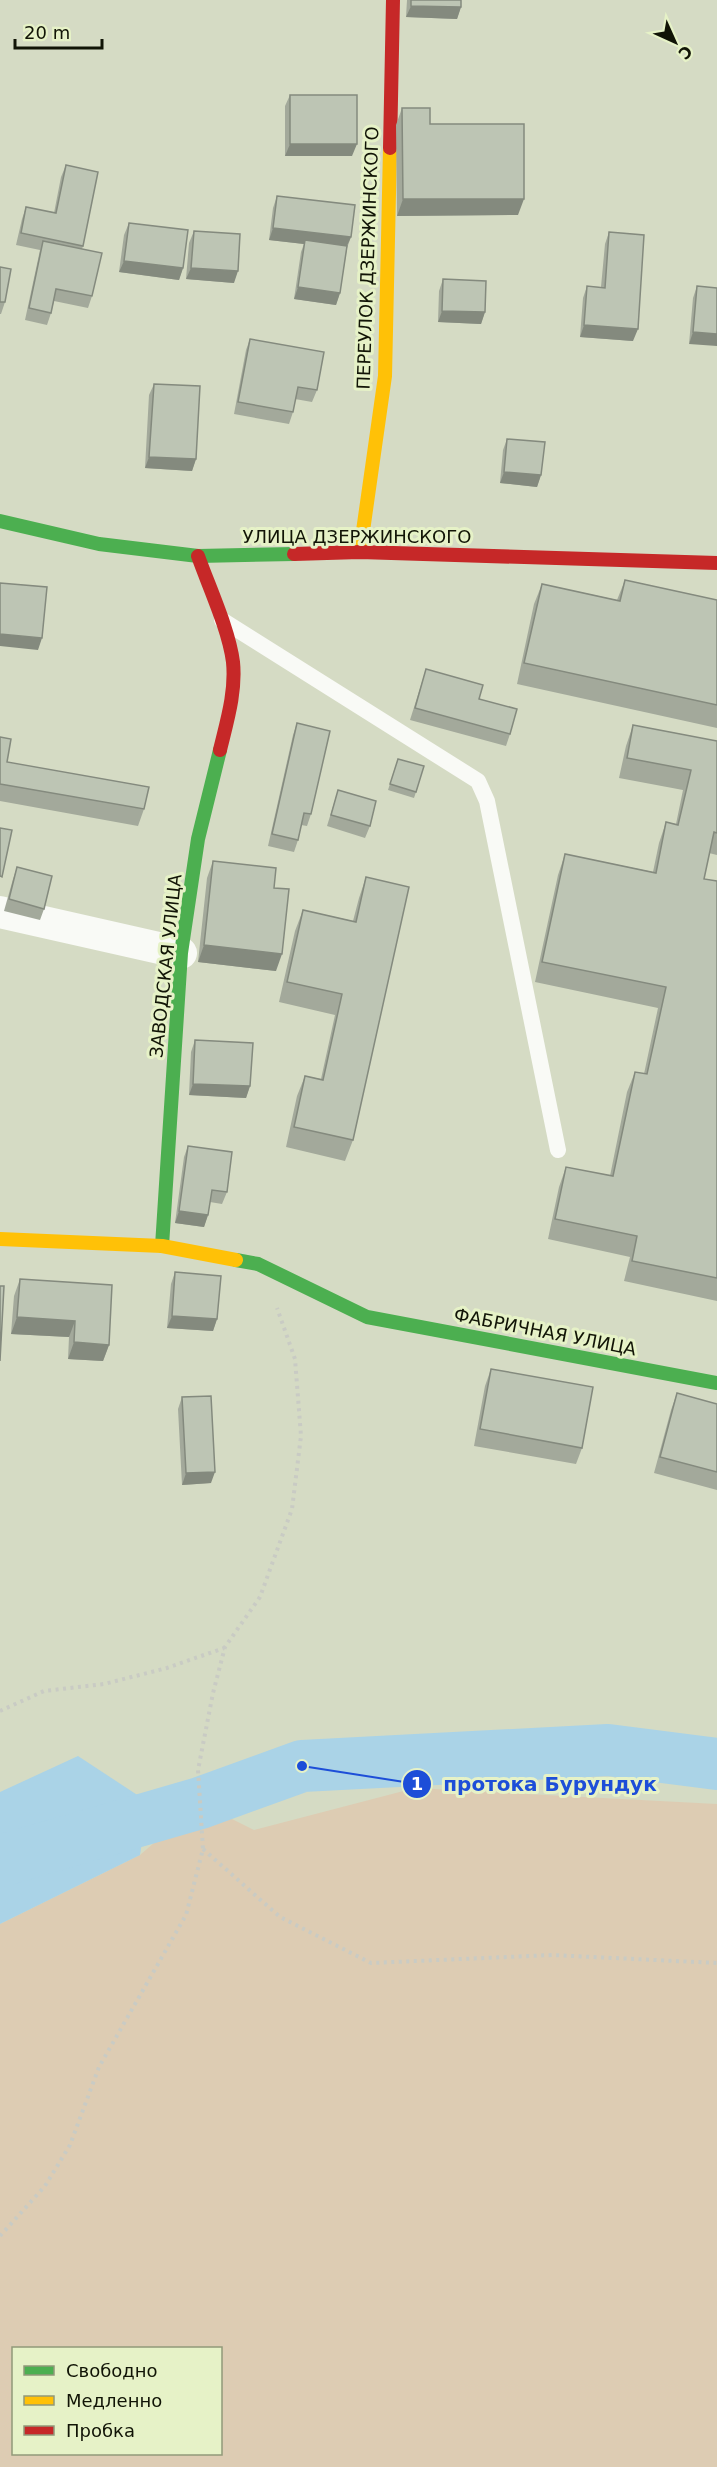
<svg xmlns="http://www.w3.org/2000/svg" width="717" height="2467" viewBox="0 0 717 2467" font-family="'DejaVu Sans',sans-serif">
<rect width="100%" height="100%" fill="#d5dbc4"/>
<!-- green -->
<path fill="#ddccb3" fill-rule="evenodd" d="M 415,1788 L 717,1804 L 717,2467 L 0,2467 L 0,1924 L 140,1855 L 200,1803 L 254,1830 ZM 14,2348 L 220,2348 L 220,2454 L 14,2454 Z"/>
<!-- water -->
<path fill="#aad3e7" d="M 78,1756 L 148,1802 L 140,1855 L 0,1924 L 0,1792 Z"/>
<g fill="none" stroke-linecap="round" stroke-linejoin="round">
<!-- river -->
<path stroke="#aad3e7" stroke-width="52" d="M 0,1861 L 200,1803 L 302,1766 L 608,1750 L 717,1764"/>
<!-- path -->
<path stroke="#c9cbc4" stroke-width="4" stroke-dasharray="3 4.5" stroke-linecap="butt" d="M 0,1711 L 44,1691 L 104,1684 L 167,1668 L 224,1648
M 203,1849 L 280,1917 L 371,1963 L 552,1955 L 717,1963
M 0,2236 L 45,2186 L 70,2145 L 99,2067 L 186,1915 L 203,1849 L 198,1770 L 213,1693 L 225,1647 L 260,1597 L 292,1509 L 301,1436 L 295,1359 L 277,1308"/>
<!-- lane -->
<path stroke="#f9faf6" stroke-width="16" d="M 222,620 L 478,781 L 487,801 L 558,1150"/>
<!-- street -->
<path stroke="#f9faf6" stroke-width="32" d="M 0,912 L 181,953"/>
<!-- fast -->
<path stroke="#4caf50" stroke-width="14" d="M 0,521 L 99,544 L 198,556 L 294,554
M 162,1246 L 181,953 L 198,839 L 220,750
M 236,1260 L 258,1264 L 367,1317 L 717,1383"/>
<!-- slow -->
<path stroke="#ffc107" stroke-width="14" d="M 360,552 L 385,376 L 390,148
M 0,1239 L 162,1246 L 236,1260"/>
<!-- jam -->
<path stroke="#c62828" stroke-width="14" d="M 390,148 L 393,0
M 294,554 L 360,552 L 717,563
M 198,556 C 209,587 229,630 233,662 C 236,692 227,721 220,750"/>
</g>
<!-- wall -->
<path fill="#a3a99b" d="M 407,0 L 461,0 L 461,7 L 457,19 L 406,17 Z
M 290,95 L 352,156 L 285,156 L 285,106 Z
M 402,108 L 518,215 L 397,216 L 396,125 Z
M 66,165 L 83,246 L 82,249 L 92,296 L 88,308 L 54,301 L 51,313 L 47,325 L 25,320 L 40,250 L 16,245 L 22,219 L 26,207 L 54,213 L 61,177 Z
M 277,196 L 351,237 L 347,248 L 340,293 L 336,305 L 294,299 L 301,252 L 304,244 L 269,240 L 273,208 Z
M 129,223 L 183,268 L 179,280 L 119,272 L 124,235 Z
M 194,231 L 234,283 L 186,279 L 189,243 Z
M 609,232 L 633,341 L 580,337 L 583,298 L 587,286 L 601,287 L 605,244 Z
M 0,267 L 5,302 L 1,314 L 0,314 Z
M 443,279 L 485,312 L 481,324 L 438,322 L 439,291 Z
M 697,286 L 717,288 L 689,344 L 693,298 Z
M 250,339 L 317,390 L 312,402 L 295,399 L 293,412 L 289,424 L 234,414 L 246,350 Z
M 154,384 L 196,459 L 192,471 L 145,468 L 149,395 Z
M 507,439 L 541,475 L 537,487 L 500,483 L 503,450 Z
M 625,580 L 717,600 L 717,728 L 517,684 L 534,604 L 542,584 L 617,600 Z
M 426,669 L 479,699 L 510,734 L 506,746 L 410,720 Z
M 297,723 L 311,814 L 307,826 L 301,825 L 298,840 L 294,852 L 268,846 L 293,735 Z
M 633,725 L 717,741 L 717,855 L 709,853 L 704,879 L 717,881 L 717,1301 L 624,1281 L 630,1257 L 548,1239 L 559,1187 L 566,1167 L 610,1176 L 627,1092 L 635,1072 L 644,1074 L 658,1008 L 535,982 L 558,875 L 565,854 L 653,872 L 659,843 L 666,822 L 676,824 L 683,790 L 619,778 L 626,746 Z
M 0,737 L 7,762 L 144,809 L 138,826 L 0,801 Z
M 396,765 L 416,792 L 414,798 L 388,790 Z
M 338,790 L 370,826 L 365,838 L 327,826 Z
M 213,861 L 274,888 L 276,971 L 198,962 L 207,878 Z
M 17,867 L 44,909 L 40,920 L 4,911 L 13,879 Z
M 366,877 L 353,1140 L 345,1161 L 286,1147 L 297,1096 L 305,1076 L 321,1079 L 335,1015 L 279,1002 L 295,931 L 303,910 L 353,921 L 359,898 Z
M 195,1040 L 250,1086 L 246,1098 L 189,1095 L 191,1052 Z
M 188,1146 L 227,1192 L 222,1204 L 210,1202 L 208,1215 L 204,1227 L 175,1223 L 184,1157 Z
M 175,1272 L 217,1319 L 213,1331 L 167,1328 L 171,1284 Z
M 20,1279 L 109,1345 L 103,1361 L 68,1359 L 69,1337 L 11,1334 L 14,1296 Z
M 491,1369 L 582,1448 L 576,1464 L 474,1446 L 485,1386 Z
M 677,1393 L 717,1404 L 717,1490 L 654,1473 L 671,1410 Z
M 182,1397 L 211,1483 L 182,1485 L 178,1409 Z"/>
<!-- shaded-wall -->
<path fill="#848a7e" d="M 411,6 L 461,7 L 457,19 L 406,17 Z
M 290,144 L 357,144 L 352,156 L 285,156 Z
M 403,199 L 524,199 L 518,215 L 397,216 Z
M 273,228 L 351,237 L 346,248 L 305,240 L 304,244 L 269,240 Z
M 124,261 L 183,268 L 179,280 L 119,272 Z
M 191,268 L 238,271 L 234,283 L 186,279 Z
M 298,287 L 340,293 L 336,305 L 294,299 Z
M 442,311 L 485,312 L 481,324 L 438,322 Z
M 584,325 L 638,329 L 633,341 L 580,337 Z
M 693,332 L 717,334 L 717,346 L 689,344 Z
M 149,457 L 196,459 L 192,471 L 145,468 Z
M 504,472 L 541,475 L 537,487 L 500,483 Z
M 0,634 L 42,638 L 38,650 L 0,646 Z
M 204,945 L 282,954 L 276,971 L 198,962 Z
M 193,1084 L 250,1086 L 246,1098 L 189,1095 Z
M 179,1211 L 208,1215 L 204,1227 L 175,1223 Z
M 172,1316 L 217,1319 L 213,1331 L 167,1328 Z
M 17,1317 L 75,1321 L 69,1337 L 11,1334 Z
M 74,1342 L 109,1345 L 103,1361 L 68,1359 Z
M 215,1472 L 211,1483 L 182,1485 L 186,1473 Z"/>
<!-- building -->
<path fill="#bdc5b4" stroke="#848a7e" stroke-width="1.5" d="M 411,0 L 461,0 L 461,7 L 411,6 Z
M 290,95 L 357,95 L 357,144 L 290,144 Z
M 402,108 L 430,108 L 430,124 L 524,124 L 524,199 L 403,199 Z
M 66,165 L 98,172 L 83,246 L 21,233 L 26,207 L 56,213 Z
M 277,196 L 355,205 L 351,237 L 273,228 Z
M 129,223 L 188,230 L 183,268 L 124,261 Z
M 194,231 L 240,234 L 238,271 L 191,268 Z
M 609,232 L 644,235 L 638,329 L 584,325 L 587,286 L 605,288 Z
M 305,240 L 347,246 L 340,293 L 298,287 Z
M 43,241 L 102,253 L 92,296 L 56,289 L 51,313 L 29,308 Z
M 0,267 L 11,269 L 5,302 L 0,302 Z
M 443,279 L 486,281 L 485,312 L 442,311 Z
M 697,286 L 717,288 L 717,334 L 693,332 Z
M 250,339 L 324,352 L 317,390 L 298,387 L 293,412 L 238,402 Z
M 154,384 L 200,386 L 196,459 L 149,457 Z
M 507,439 L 545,442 L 541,475 L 504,472 Z
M 625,580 L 717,600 L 717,705 L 524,663 L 542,584 L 620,601 Z
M 0,583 L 47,587 L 42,638 L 0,634 Z
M 426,669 L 483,685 L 479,699 L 517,709 L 510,734 L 415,708 Z
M 297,723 L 330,731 L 311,814 L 304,813 L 298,840 L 272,834 Z
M 633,725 L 717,741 L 717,833 L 714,832 L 704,879 L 717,881 L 717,1278 L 632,1261 L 637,1236 L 555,1219 L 566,1167 L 613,1176 L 635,1072 L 647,1074 L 666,987 L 542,962 L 565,854 L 656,873 L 666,822 L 678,825 L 691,770 L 627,758 Z
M 0,737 L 11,739 L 7,762 L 149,787 L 144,809 L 0,784 Z
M 398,759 L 424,766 L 416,792 L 390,784 Z
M 338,790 L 376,801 L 370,826 L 331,815 Z
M 0,828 L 12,830 L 2,877 L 0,876 Z
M 213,861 L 276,868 L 274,888 L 289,889 L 282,954 L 204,945 Z
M 17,867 L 52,876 L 44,909 L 9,899 Z
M 366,877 L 409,887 L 353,1140 L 294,1127 L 305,1076 L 323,1080 L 342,994 L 287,982 L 303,910 L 356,922 Z
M 195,1040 L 253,1043 L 250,1086 L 193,1084 Z
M 188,1146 L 232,1152 L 227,1192 L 212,1190 L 208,1215 L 179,1211 Z
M 175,1272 L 221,1276 L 217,1319 L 172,1316 Z
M 20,1279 L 112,1285 L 109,1345 L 74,1342 L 75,1321 L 17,1317 Z
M 0,1286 L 4,1286 L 0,1361 Z
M 491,1369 L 593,1387 L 582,1448 L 480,1429 Z
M 677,1393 L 717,1404 L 717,1472 L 660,1457 Z
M 211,1396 L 215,1472 L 186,1473 L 182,1397 Z"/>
<g text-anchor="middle" stroke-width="6" stroke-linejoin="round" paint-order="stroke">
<!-- street labels -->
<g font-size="18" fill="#111406" stroke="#e6f2c7">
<text transform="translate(368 258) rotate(-88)" y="6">ПЕРЕУЛОК ДЗЕРЖИНСКОГО</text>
<text x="357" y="543">УЛИЦА ДЗЕРЖИНСКОГО</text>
<text transform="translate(166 966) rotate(-84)" y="6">ЗАВОДСКАЯ УЛИЦА</text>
<text transform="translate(545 1332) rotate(11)" y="6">ФАБРИЧНАЯ УЛИЦА</text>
</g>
</g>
<!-- callouts -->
<path fill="none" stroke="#1d4ed8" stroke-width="2" d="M302 1766L417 1784"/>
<g fill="#1d4ed8" stroke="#e6f2c7" stroke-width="2">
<circle cx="302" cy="1766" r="6"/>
<circle cx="417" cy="1784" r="15"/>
</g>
<g font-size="18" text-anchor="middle" font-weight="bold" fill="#fff">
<text x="417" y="1790">1</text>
</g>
<g font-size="20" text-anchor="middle" font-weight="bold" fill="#1d4ed8" stroke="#e6f2c7" stroke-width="6" stroke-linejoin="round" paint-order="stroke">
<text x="550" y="1791">протока Бурундук</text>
</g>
<!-- legend -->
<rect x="12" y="2347" width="210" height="108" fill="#e6f2c7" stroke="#91997a" stroke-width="1.5"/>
<rect x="24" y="2366" width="30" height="9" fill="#4caf50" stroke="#91997a" stroke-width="1.5"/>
<text x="66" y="2377" font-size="18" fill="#111406">Свободно</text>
<rect x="24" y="2396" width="30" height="9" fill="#ffc107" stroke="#91997a" stroke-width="1.5"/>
<text x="66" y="2407" font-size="18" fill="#111406">Медленно</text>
<rect x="24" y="2426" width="30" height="9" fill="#c62828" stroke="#91997a" stroke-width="1.5"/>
<text x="66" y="2437" font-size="18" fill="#111406">Пробка</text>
<!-- north arrow -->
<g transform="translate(675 42) rotate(135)" stroke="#e6f2c7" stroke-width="4.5" paint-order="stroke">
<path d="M0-4.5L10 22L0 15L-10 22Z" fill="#111406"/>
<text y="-9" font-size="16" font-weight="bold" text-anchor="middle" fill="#111406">С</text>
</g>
<!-- scale -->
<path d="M15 39v9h87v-9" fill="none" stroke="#111406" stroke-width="3"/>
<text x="24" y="39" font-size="18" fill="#111406" stroke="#e6f2c7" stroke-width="4.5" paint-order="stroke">20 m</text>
</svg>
